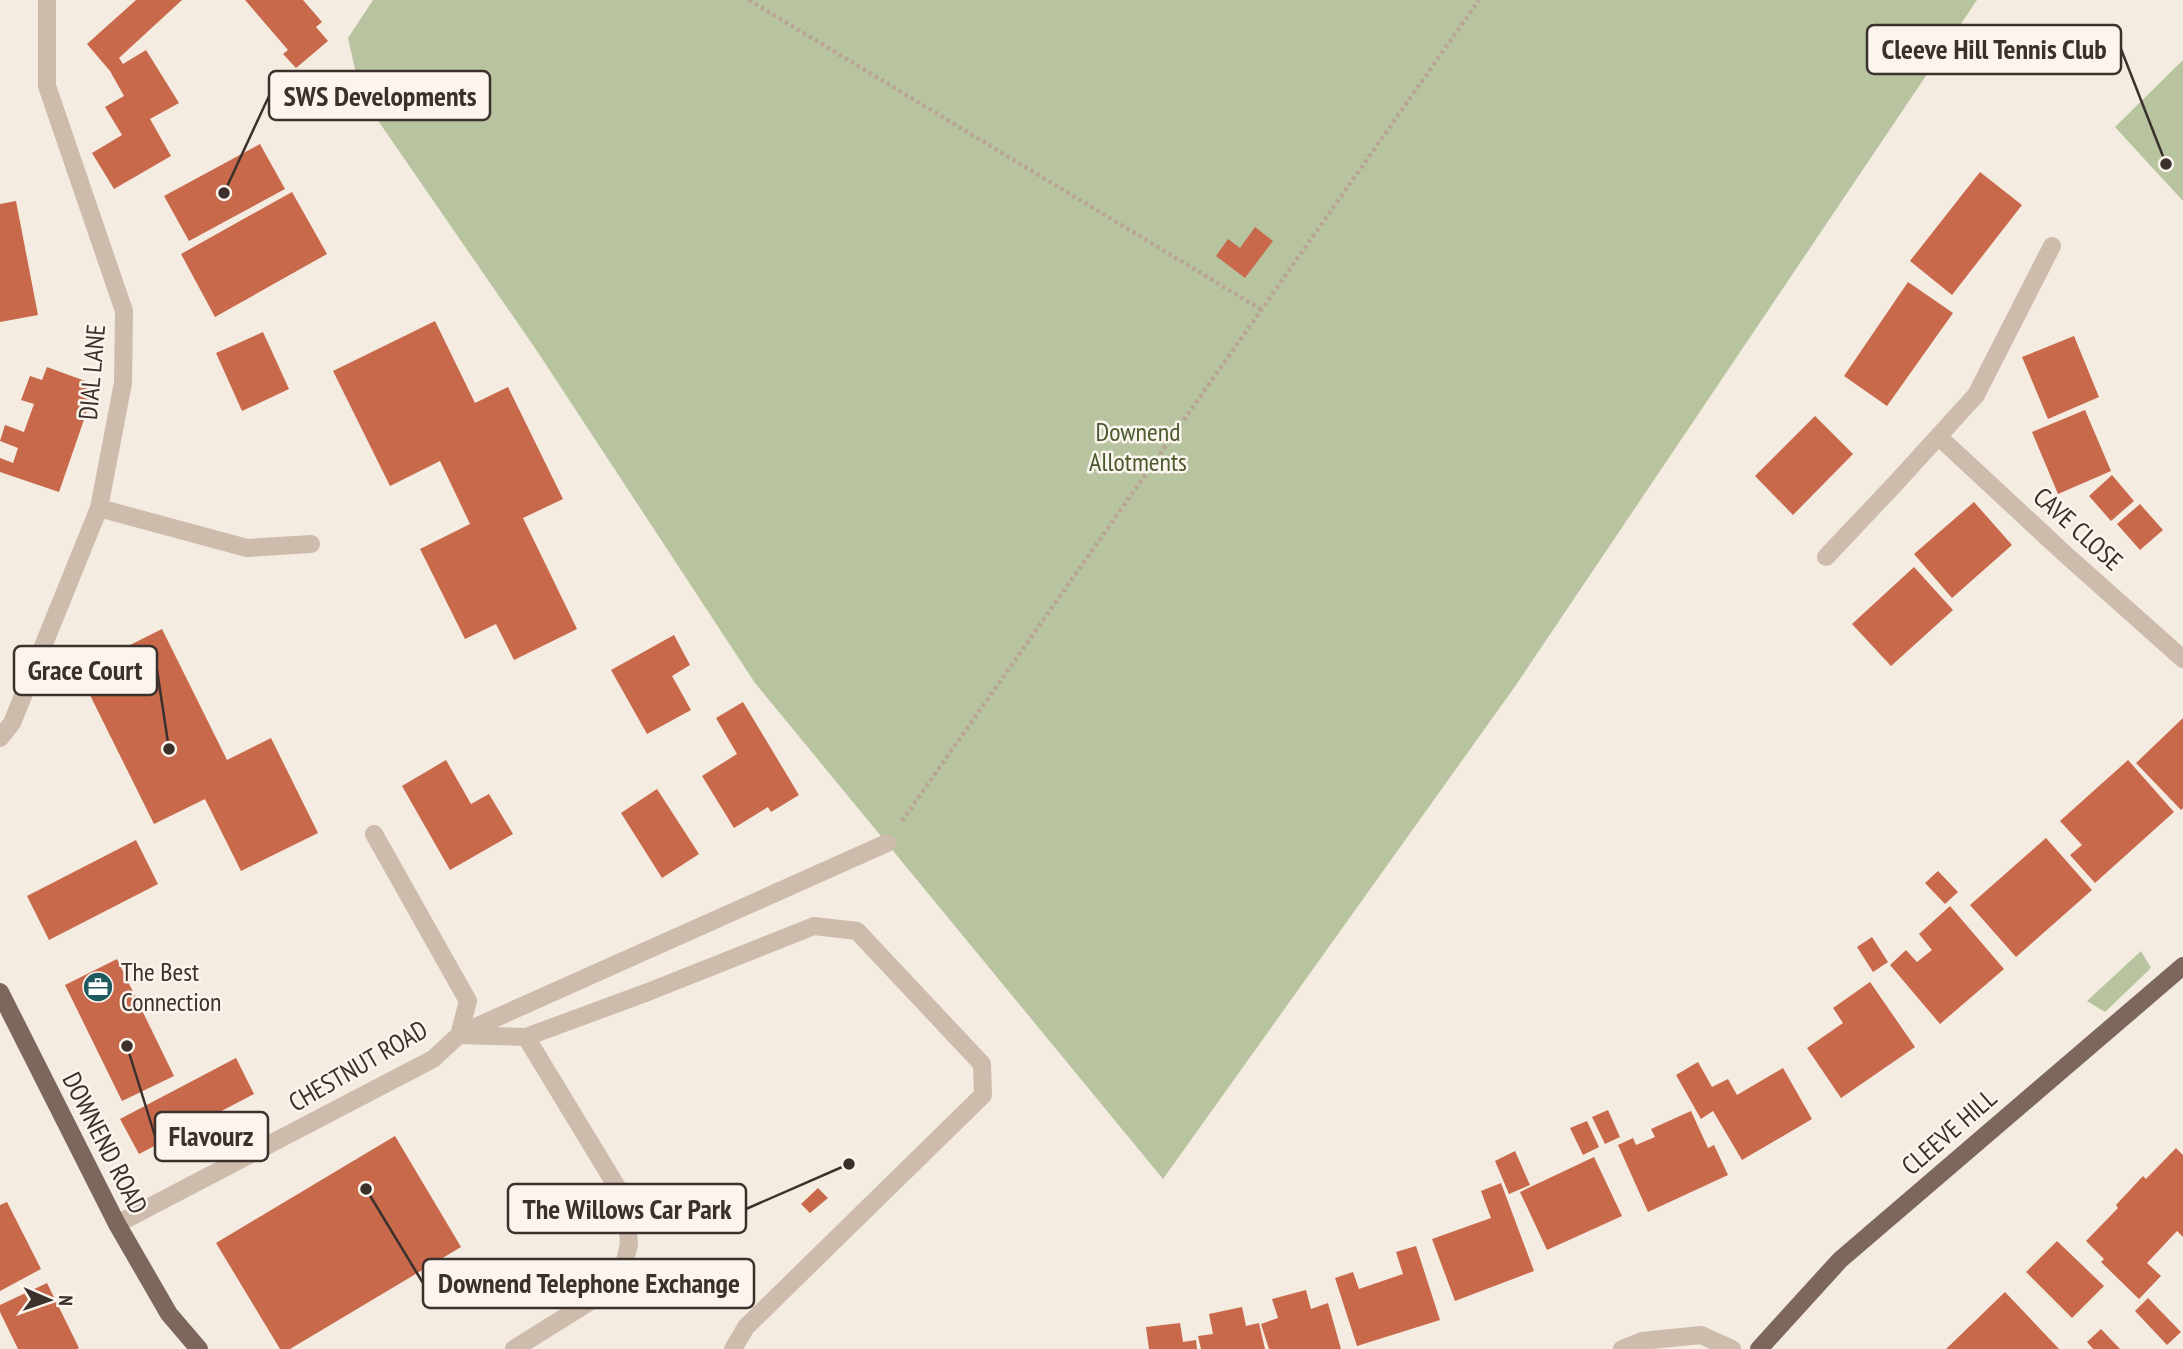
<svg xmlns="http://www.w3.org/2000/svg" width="2183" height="1349" viewBox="0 0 2183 1349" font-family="'PT Sans Narrow',sans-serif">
<rect width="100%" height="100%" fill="#f4ebe1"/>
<!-- green -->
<path fill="#b8c4a0" d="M 373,0 L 1977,0 L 1516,685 L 1163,1179 L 755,683 L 537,351 L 361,96 L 348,38 Z
M 2183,60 L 2183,201 L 2115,127 Z
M 2141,951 L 2151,968 L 2105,1012 L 2087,1001 Z"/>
<!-- building -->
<path fill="#c8694b" d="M 136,0 L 182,0 L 119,58 L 123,64 L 146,50 L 179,103 L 150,119 L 171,156 L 114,189 L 92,153 L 122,135 L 105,107 L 124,96 L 110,71 L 87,44 Z
M 245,0 L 303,0 L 322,22 L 316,27 L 328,41 L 296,68 L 283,54 L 288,50 Z
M 260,144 L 285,189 L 189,241 L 164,196 Z
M 1980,172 L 2022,205 L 1952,295 L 1910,261 Z
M 292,192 L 327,254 L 215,317 L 181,254 Z
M 16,201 L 38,315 L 0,322 L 0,204 Z
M 1255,227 L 1273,241 L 1245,278 L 1216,256 L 1228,239 L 1240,248 Z
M 1908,282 L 1953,313 L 1887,406 L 1844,376 Z
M 435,321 L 475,403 L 508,387 L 563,499 L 523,518 L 577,629 L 514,660 L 496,624 L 465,639 L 420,549 L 470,524 L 440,461 L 390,486 L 333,371 Z
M 263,332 L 289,389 L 242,411 L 216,353 Z
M 2074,336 L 2099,397 L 2048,419 L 2022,357 Z
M 47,367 L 96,385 L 59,492 L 0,472 L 0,458 L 13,463 L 18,448 L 0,441 L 5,425 L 24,432 L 34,404 L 21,400 L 30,376 L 42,380 Z
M 2085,410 L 2111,471 L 2058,494 L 2032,432 Z
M 1815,416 L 1853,454 L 1793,515 L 1755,476 Z
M 2112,475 L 2134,501 L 2111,521 L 2089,496 Z
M 1974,502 L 2012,545 L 1952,598 L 1914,554 Z
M 2140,504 L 2163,530 L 2140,550 L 2117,524 Z
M 1914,567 L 1953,610 L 1891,666 L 1852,624 Z
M 162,629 L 227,760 L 271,738 L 318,833 L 241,871 L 205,799 L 154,824 L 78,671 Z
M 674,635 L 690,665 L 672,676 L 691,710 L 647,734 L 611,670 Z
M 743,702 L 799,795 L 771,812 L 768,807 L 734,828 L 702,776 L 737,754 L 716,718 Z
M 2183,718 L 2183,808 L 2181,810 L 2136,763 Z
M 446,760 L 471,804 L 489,794 L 513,834 L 450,870 L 402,786 Z
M 2128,760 L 2174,812 L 2095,883 L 2070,855 L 2082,845 L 2060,821 Z
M 657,789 L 699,854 L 662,878 L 621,813 Z
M 2046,838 L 2092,890 L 2016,957 L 1970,905 Z
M 136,840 L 158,884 L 49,940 L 27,896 Z
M 1938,871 L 1958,892 L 1945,904 L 1925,883 Z
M 1950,906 L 2004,969 L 1940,1024 L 1890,965 L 1906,950 L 1917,962 L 1932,950 L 1919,934 Z
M 1872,937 L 1888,962 L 1873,972 L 1857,947 Z
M 117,959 L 174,1076 L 122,1101 L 65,985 Z
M 1870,982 L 1915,1047 L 1841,1098 L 1807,1048 L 1843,1023 L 1833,1008 Z
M 236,1058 L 254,1094 L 139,1154 L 120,1119 Z
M 1698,1062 L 1712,1087 L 1728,1079 L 1737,1095 L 1783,1068 L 1812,1119 L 1742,1160 L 1713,1111 L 1701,1119 L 1676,1075 Z
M 1608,1110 L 1620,1137 L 1605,1144 L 1592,1117 Z
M 1691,1111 L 1708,1148 L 1714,1145 L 1728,1175 L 1648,1212 L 1618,1145 L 1633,1138 L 1636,1145 L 1655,1137 L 1651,1129 Z
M 1587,1121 L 1599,1147 L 1583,1155 L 1570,1128 Z
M 395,1136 L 461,1247 L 290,1349 L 280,1349 L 216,1243 Z
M 2176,1148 L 2183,1155 L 2183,1237 L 2177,1231 L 2147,1263 L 2161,1276 L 2139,1299 L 2101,1262 L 2104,1259 L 2086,1241 L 2118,1208 L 2116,1205 L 2143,1176 L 2146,1179 Z
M 1515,1151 L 1530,1185 L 1509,1194 L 1495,1161 Z
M 1594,1157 L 1622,1216 L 1547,1250 L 1520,1192 Z
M 1501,1183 L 1534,1271 L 1455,1301 L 1432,1239 L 1491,1218 L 1481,1191 Z
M 818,1188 L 828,1198 L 810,1213 L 801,1204 Z
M 7,1202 L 41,1269 L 0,1291 L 0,1205 Z
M 2057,1241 L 2104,1286 L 2072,1318 L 2026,1272 Z
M 1416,1246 L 1440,1320 L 1357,1346 L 1335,1278 L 1353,1272 L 1359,1289 L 1403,1274 L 1396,1252 Z
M 47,1283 L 79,1348 L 77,1349 L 18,1349 L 0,1312 L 0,1305 Z
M 1306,1290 L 1311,1309 L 1328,1303 L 1341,1349 L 1269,1349 L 1261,1324 L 1278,1318 L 1272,1299 Z
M 2005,1292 L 2059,1349 L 1946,1349 L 1974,1322 Z
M 2148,1298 L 2181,1332 L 2167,1345 L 2135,1311 Z
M 1242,1307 L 1246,1326 L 1259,1323 L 1265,1349 L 1201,1349 L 1198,1336 L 1213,1334 L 1209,1314 Z
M 1180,1323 L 1183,1342 L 1196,1340 L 1197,1349 L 1149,1349 L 1146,1327 Z
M 2101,1329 L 2120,1349 L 2093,1349 L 2087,1342 Z"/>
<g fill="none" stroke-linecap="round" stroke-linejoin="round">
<!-- path -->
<path stroke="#b9a596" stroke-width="4.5" stroke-dasharray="3.5 3.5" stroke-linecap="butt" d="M 749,0 L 1262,310
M 902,821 L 1479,0"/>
<!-- lane -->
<path stroke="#cdbbac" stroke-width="18" d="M 1976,395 L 2052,246
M 1826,557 L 1894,485
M 462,1033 L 887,843
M 459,1035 L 526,1037 L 648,992 L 814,926 L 857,931 L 982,1064 L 983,1095 L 746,1327 L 733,1349
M 514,1349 L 610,1289 L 623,1269 L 629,1244 L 627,1218 L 617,1187 L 526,1037"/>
<!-- street -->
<path stroke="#cdbbac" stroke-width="18" d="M 1939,437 L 2065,554 L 2183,659
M 1894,485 L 1976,395
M 99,508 L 247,548 L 311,544
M 0,738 L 12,723 L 99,508 L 123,383 L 124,311 L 47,86 L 47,0
M 117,1224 L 433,1059 L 459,1035 L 468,1001 L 374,834
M 1622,1349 L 1642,1341 L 1701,1335 L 1732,1349"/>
<!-- primary -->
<path stroke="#7d675c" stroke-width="18" d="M 0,992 L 117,1224 L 169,1314 L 199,1349
M 1759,1349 L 1840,1260 L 2183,966"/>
</g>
<!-- icons -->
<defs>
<g id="office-disc" transform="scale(1.575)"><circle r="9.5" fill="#1f5a5e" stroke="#fbf5ee"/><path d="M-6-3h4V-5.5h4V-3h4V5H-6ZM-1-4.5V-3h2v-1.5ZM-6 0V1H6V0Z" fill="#fff"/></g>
</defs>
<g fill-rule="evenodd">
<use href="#office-disc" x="98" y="987"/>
</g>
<g text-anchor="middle" stroke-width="5" stroke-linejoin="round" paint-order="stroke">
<!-- street labels -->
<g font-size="26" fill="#3b302b" stroke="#fbf5ee">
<text transform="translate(92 372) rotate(-85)" y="9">DIAL LANE</text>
<text transform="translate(2078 529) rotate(42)" y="9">CAVE CLOSE</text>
<text transform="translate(358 1066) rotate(-30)" y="9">CHESTNUT ROAD</text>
<text transform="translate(1949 1132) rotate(-41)" y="9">CLEEVE HILL</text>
<text transform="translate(105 1143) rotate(63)" y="9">DOWNEND ROAD</text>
</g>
<!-- park labels -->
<g font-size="26" fill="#4a5a2e" stroke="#fbf5ee">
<text x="1138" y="441">Downend<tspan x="1138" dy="30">Allotments</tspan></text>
</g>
<!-- poi labels -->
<g font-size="26" fill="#3b302b" stroke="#fbf5ee" text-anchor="start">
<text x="121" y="981">The Best<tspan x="121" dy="30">Connection</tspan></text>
</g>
</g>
<!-- callouts -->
<path fill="none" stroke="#3b302b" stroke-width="2.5" d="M2166 164L2121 49M224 193L269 96M169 749L157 670M127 1046L155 1136M849 1164L746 1209M366 1189L423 1283"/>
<g fill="#3b302b" stroke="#fbf5ee" stroke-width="2.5">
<circle cx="2166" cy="164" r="7"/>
<circle cx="224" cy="193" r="7"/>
<circle cx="169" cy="749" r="7"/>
<circle cx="127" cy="1046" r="7"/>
<circle cx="849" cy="1164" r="7"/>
<circle cx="366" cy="1189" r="7"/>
</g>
<g fill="#fbf5ee" stroke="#3b302b" stroke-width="2.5">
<rect x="1867" y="25" width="254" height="49" rx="7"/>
<rect x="269" y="71" width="221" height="49" rx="7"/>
<rect x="14" y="646" width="143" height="49" rx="7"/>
<rect x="155" y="1112" width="113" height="49" rx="7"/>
<rect x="508" y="1184" width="238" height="49" rx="7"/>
<rect x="423" y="1259" width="331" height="49" rx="7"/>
</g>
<g font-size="28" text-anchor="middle" font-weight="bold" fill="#3b302b">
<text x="1994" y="59">Cleeve Hill Tennis Club</text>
<text x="380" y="106">SWS Developments</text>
<text x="85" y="680">Grace Court</text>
<text x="211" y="1146">Flavourz</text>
<text x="627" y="1219">The Willows Car Park</text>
<text x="589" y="1293">Downend Telephone Exchange</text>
</g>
<!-- north arrow -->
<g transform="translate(49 1300) rotate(92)" stroke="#fbf5ee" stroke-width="5" paint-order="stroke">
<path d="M0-5L12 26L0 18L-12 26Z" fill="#3b302b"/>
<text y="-10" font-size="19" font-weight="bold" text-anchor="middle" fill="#3b302b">N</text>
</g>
</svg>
